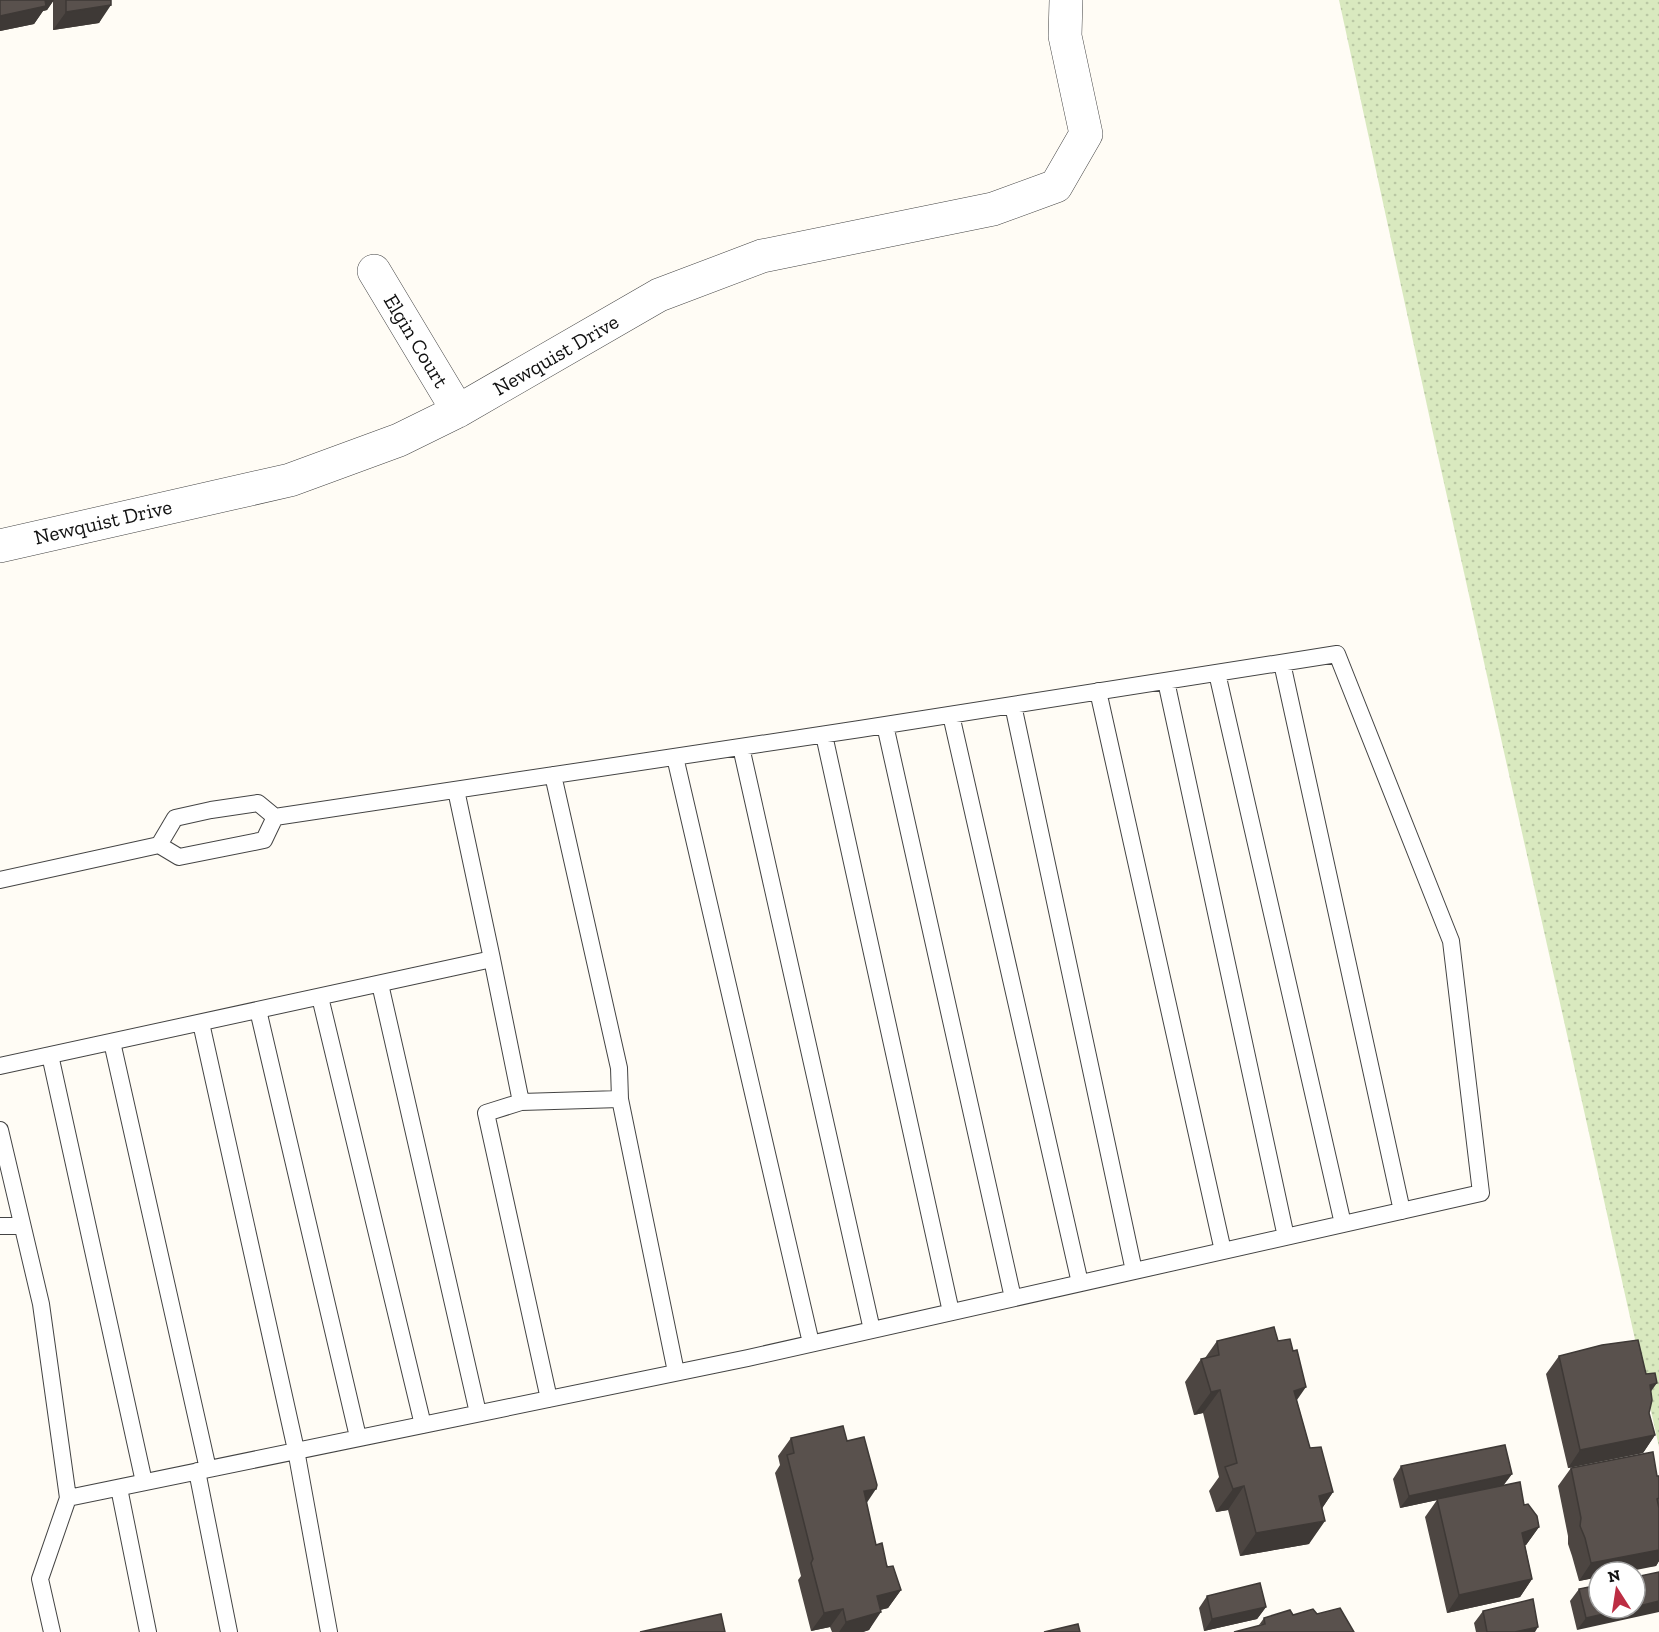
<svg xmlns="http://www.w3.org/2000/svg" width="1659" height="1632" viewBox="0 0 1659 1632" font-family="'Zilla Slab',serif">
<defs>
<pattern id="grass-dots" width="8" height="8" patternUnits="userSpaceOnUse" patternTransform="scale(1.5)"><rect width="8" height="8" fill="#d9e9bf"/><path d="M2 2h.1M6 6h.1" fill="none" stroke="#b9c7a3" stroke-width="1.8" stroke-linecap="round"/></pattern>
</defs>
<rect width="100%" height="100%" fill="#fffcf5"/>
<!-- grass -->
<path fill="url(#grass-dots)" d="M 1339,0 L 1659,0 L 1659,1447 L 1436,447 Z"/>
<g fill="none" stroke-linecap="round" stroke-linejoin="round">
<!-- lane casing -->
<g stroke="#444" stroke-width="18">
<path id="lane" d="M 1282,663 L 1402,1211
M 1217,673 L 1343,1224
M 1166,681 L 1286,1237
M 1098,691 L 1223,1251
M 1013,705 L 1134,1271
M 951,715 L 1080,1283
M 885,725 L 1013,1298
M 824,735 L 951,1312
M 741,747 L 872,1330
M 675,757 L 811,1343
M 553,775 L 619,1068 L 620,1099
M 0,880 L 159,845 L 179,857 L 264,840 L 275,817 L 258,803 L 211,810 L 175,818 L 159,845
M 492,959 L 521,1102 L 486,1113 L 549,1399
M 380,984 L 478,1413
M 320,997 L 423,1425
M 258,1010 L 358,1437
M 201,1023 L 296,1450 L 329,1632
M 112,1042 L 208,1469
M 50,1055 L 144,1482
M 0,1066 L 492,959 L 456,790
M 521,1102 L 620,1099 L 676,1372
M 0,1130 L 41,1304 L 68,1498 L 748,1358 L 1481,1193 L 1451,941 L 1337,654 L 860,729 L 275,817
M 0,1226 L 22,1226
M 197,1471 L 229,1632
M 119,1488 L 148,1632
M 52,1632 L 40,1579 L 68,1498"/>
</g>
<!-- street casing -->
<g stroke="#444" stroke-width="34">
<path id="street" d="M 374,271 L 458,411
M 0,546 L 290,480 L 399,440 L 458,411 L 659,295 L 762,256 L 993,209 L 1056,186 L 1086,134 L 1065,36 L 1066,0"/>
</g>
<!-- lane -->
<use href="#lane" stroke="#fff" stroke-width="16"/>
<!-- street -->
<use href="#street" stroke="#fff" stroke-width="33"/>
</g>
<!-- wall -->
<path fill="#4d4642" d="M 0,0 L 111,0 L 99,23 L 53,30 L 53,1 L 47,10 L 43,11 L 34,24 L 0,31 Z
M 1217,1341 L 1278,1341 L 1297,1401 L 1310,1448 L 1333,1492 L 1322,1508 L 1309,1544 L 1240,1556 L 1228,1510 L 1216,1512 L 1209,1491 L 1219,1477 L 1203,1413 L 1194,1415 L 1185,1382 L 1201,1359 L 1205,1358 Z
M 1559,1356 L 1650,1392 L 1649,1413 L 1655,1435 L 1643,1453 L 1568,1468 L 1546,1374 Z
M 791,1438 L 866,1503 L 876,1545 L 901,1590 L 888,1608 L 880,1610 L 869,1630 L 863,1632 L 832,1632 L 830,1627 L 811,1631 L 798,1580 L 801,1576 L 775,1473 L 780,1465 L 778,1456 Z
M 1401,1466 L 1512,1474 L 1503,1485 L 1524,1505 L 1539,1527 L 1526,1545 L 1525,1545 L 1532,1579 L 1520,1597 L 1447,1613 L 1425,1517 L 1437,1500 L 1400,1508 L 1393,1479 Z
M 1571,1468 L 1659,1476 L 1659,1561 L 1656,1566 L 1599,1572 L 1599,1577 L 1579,1581 L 1572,1556 L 1568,1544 L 1568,1536 L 1558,1486 Z
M 1659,1572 L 1577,1630 L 1570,1601 L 1579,1589 Z
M 1207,1596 L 1266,1607 L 1257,1619 L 1204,1631 L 1199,1608 Z
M 1483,1611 L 1535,1632 L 1476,1632 L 1474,1623 Z
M 1317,1614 L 1259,1625 L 1264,1618 L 1293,1615 Z"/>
<!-- shaded-wall -->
<path fill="#3e3936" d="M 42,0 L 54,0 L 47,10 L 43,11 L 34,24 L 0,31 L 0,16 Z
M 111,5 L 99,23 L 53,30 L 66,12 Z
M 1657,1383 L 1644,1401 L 1650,1385 Z
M 1306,1387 L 1290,1410 L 1294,1391 Z
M 1220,1390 L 1203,1413 L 1194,1415 L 1211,1392 Z
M 1655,1435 L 1643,1453 L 1568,1468 L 1580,1450 Z
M 1512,1474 L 1503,1486 L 1400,1508 L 1409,1496 Z
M 1244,1486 L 1228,1510 L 1216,1512 L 1233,1489 Z
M 876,1489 L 864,1507 L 864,1491 Z
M 1333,1492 L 1317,1516 L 1319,1496 Z
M 1325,1521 L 1309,1544 L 1240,1556 L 1256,1533 Z
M 1539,1527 L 1526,1545 L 1509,1551 L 1522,1533 Z
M 1659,1550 L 1659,1561 L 1656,1566 L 1626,1572 L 1599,1572 L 1599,1577 L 1579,1581 L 1591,1563 Z
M 1532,1579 L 1520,1597 L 1447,1613 L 1459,1595 Z
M 901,1590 L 888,1608 L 864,1614 L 877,1596 Z
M 1659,1601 L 1659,1612 L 1577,1630 L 1586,1618 L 1630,1608 L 1635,1608 L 1635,1607 Z
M 1266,1607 L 1257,1619 L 1204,1631 L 1212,1619 Z
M 843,1609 L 830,1627 L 811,1631 L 824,1613 Z
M 881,1612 L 869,1630 L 863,1632 L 839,1632 L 846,1622 Z
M 1538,1627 L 1535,1632 L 1515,1632 Z"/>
<!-- building -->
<path fill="#59514d" stroke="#3e3936" stroke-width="1.5" d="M 0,0 L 45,0 L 46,6 L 0,16 Z
M 66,0 L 111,0 L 111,5 L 66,12 Z
M 1274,1327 L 1278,1341 L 1290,1339 L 1293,1351 L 1297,1350 L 1306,1387 L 1294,1391 L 1310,1448 L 1321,1447 L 1333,1492 L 1319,1496 L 1325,1521 L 1256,1533 L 1244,1486 L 1233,1489 L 1225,1467 L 1237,1463 L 1220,1390 L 1211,1392 L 1201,1359 L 1219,1355 L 1217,1341 Z
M 1638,1340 L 1646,1374 L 1655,1373 L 1657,1383 L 1650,1385 L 1652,1400 L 1649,1413 L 1655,1435 L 1580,1450 L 1559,1356 L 1602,1345 Z
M 843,1426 L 847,1441 L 864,1437 L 877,1485 L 876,1489 L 864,1491 L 876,1545 L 882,1543 L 887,1567 L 893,1566 L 901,1590 L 877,1596 L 881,1612 L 846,1622 L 843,1609 L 824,1613 L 811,1563 L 813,1559 L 787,1455 L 794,1453 L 791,1438 Z
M 1505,1445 L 1512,1474 L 1409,1496 L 1401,1466 Z
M 1653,1452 L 1657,1476 L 1659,1476 L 1659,1498 L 1657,1499 L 1659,1508 L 1659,1550 L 1591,1563 L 1585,1538 L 1580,1526 L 1581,1518 L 1571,1468 Z
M 1520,1482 L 1524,1505 L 1528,1504 L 1537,1516 L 1539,1527 L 1522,1533 L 1532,1579 L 1459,1595 L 1437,1499 Z
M 1659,1572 L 1659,1601 L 1635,1607 L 1635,1577 Z
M 1260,1583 L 1266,1607 L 1212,1619 L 1207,1596 Z
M 1599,1585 L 1599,1608 L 1630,1608 L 1586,1618 L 1579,1589 Z
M 1533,1599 L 1538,1627 L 1515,1632 L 1487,1632 L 1483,1611 Z
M 1340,1608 L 1354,1632 L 1234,1632 L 1265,1624 L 1264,1618 L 1290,1610 L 1293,1615 L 1313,1609 L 1317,1614 Z
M 721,1614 L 725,1632 L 640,1632 Z
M 1078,1624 L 1080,1632 L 1044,1632 Z"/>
<g text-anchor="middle" stroke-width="6" stroke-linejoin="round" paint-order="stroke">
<!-- street labels -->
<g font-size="21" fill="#111" stroke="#fff">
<text transform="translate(416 341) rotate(59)" y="7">Elgin Court</text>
<text transform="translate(556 355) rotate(-30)" y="7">Newquist Drive</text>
<text transform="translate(103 522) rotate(-13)" y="7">Newquist Drive</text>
</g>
</g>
<!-- north arrow -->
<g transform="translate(1617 1590) rotate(348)"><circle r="28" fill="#ffffff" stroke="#a0a0a0" stroke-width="1.5"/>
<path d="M0-4.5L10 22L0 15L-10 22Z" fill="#bc2d43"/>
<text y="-9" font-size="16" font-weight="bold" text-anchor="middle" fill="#111111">N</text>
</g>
</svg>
